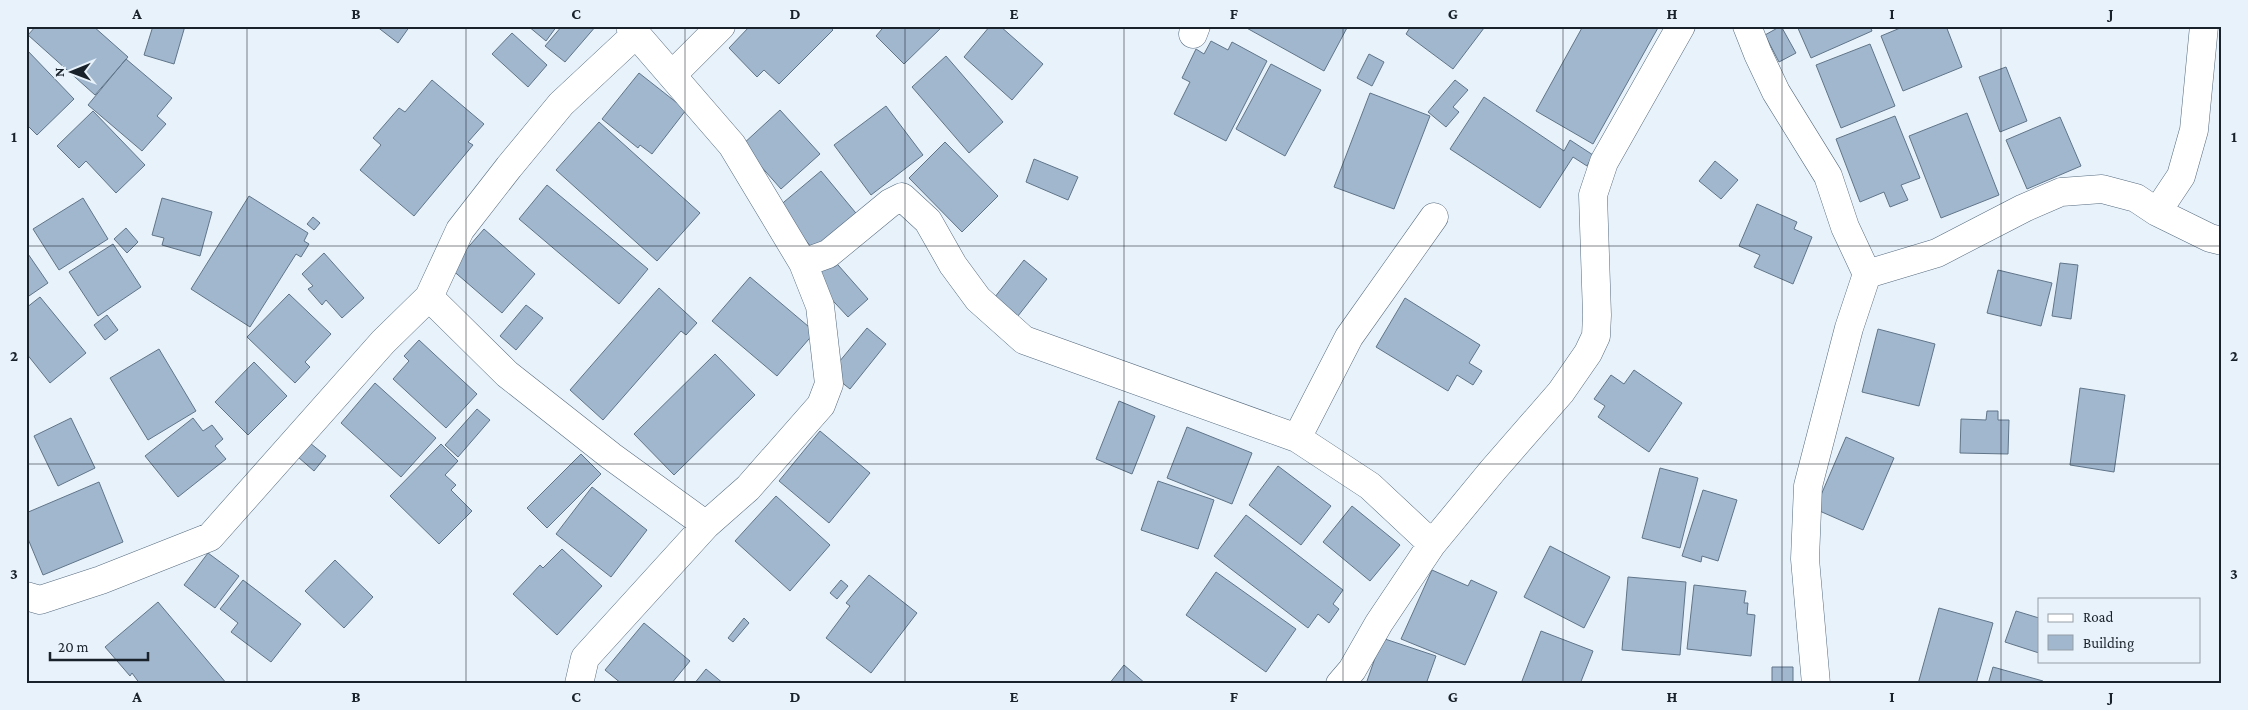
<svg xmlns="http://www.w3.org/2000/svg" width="2248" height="710" viewBox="0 0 2248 710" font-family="'Crimson Pro',serif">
<rect width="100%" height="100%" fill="#e8f2fb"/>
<!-- building -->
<path fill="#a1b7ce" stroke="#607589" d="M 36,26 L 93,26 L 128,57 L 95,95 L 28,35 Z
M 153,26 L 185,26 L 174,64 L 144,55 Z
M 376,26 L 410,26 L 398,43 Z
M 528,26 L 557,26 L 546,41 Z
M 562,26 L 596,26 L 565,62 L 545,46 Z
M 750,26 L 829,26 L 833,30 L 779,84 L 764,70 L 757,77 L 729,48 Z
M 879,26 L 943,26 L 904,64 L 876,36 L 882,29 Z
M 990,26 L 1000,26 L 1043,64 L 1012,100 L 964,57 Z
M 1243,26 L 1348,26 L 1324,71 Z
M 1411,26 L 1482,26 L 1484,28 L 1453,69 L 1406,34 Z
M 1583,26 L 1659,26 L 1593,144 L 1536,111 Z
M 1781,26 L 1796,53 L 1779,62 L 1765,35 Z
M 1797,26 L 1870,26 L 1872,31 L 1811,58 Z
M 1905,26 L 1946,26 L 1962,67 L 1903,91 L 1881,36 Z
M 512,33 L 547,65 L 528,87 L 492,54 Z
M 1211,41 L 1228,50 L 1232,42 L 1267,61 L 1226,141 L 1174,114 L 1190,82 L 1182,78 L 1196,49 L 1204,54 Z
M 1870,44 L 1895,106 L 1841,128 L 1816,65 Z
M 26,49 L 74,99 L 37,135 L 26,124 Z
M 1369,54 L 1384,62 L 1372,86 L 1357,78 Z
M 946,56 L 1003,122 L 969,153 L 912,87 Z
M 126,59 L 172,98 L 157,116 L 166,124 L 142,151 L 88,105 Z
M 1271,64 L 1321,90 L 1285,156 L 1236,129 Z
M 2006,67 L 2027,121 L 2000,132 L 1979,77 Z
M 639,73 L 686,110 L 652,154 L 640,145 L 638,148 L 602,119 Z
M 432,80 L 484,124 L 468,142 L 473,145 L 414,216 L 360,170 L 381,145 L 373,138 L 399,108 L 405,112 Z
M 1455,80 L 1468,90 L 1453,107 L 1459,112 L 1446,127 L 1428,112 Z
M 1370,93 L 1430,116 L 1394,209 L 1334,187 Z
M 1484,97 L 1564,151 L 1570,140 L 1593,155 L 1587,166 L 1573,157 L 1540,208 L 1450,149 Z
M 886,106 L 923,155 L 871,195 L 834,145 Z
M 780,110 L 820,154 L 781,189 L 742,145 Z
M 93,111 L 145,165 L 116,193 L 86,161 L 79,168 L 57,146 Z
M 1967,113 L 1999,195 L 1941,218 L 1909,136 Z
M 1895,116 L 1920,178 L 1901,185 L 1908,200 L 1890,207 L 1884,192 L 1860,202 L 1836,139 Z
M 2060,117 L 2081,166 L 2027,189 L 2006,140 Z
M 599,122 L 700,213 L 657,261 L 556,170 Z
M 945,142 L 998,196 L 962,232 L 909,178 Z
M 1034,159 L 1078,177 L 1068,200 L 1026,182 Z
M 1715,161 L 1738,180 L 1721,199 L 1699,181 Z
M 821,171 L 860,218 L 817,254 L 778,207 Z
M 547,185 L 648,269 L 619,304 L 519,219 Z
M 249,196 L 308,233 L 304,241 L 309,244 L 301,257 L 296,254 L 250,327 L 191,289 Z
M 83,198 L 108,239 L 59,270 L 33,229 Z
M 162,198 L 212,212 L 200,256 L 162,245 L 164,238 L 152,235 Z
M 1757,204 L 1797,222 L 1794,229 L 1812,237 L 1793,284 L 1754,267 L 1760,255 L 1739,246 Z
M 313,217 L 320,223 L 314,230 L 307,224 Z
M 126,228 L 138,242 L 127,253 L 114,239 Z
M 484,229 L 535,274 L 502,313 L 450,268 Z
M 113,244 L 141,287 L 98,316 L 69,272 Z
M 26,251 L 48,283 L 26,298 Z
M 324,253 L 364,298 L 342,318 L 326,300 L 322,305 L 308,289 L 313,286 L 302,274 Z
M 831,257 L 868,299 L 848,317 L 810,276 Z
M 1024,260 L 1047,279 L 1014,321 L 991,302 Z
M 2060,263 L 2078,265 L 2071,319 L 2052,316 Z
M 1998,270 L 2052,283 L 2041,326 L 1987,313 Z
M 750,277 L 815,332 L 777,376 L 712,321 Z
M 659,288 L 697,323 L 686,335 L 681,331 L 603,420 L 570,390 Z
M 289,294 L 331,334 L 305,362 L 310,367 L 295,383 L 247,337 Z
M 40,297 L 86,353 L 50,383 L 26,353 L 26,308 Z
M 1405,298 L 1480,345 L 1469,363 L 1482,371 L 1473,385 L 1457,375 L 1448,391 L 1376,347 Z
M 526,305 L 543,318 L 516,350 L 500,336 Z
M 107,315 L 118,330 L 105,340 L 94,325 Z
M 867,328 L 886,344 L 850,389 L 830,373 Z
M 1878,329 L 1935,344 L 1919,406 L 1862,392 Z
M 419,340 L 477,394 L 446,428 L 393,379 L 409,361 L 404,356 Z
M 159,349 L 196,411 L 148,440 L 110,378 Z
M 715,354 L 755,395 L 674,475 L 634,434 Z
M 254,362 L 287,396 L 248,435 L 215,402 Z
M 1634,370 L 1682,403 L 1649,452 L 1598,417 L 1605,406 L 1594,399 L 1611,375 L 1624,384 Z
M 375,383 L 436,438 L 401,477 L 341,423 Z
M 2080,388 L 2125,395 L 2114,472 L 2070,465 Z
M 1119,401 L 1155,416 L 1132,474 L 1096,459 Z
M 477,409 L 490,420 L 458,457 L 445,445 Z
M 1987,411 L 1998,411 L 1998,420 L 2009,420 L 2008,454 L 1960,453 L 1961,419 L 1986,420 Z
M 71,418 L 95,468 L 58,486 L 34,436 Z
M 193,418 L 203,431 L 212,425 L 223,439 L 215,446 L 226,459 L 178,497 L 145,456 Z
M 1187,427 L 1252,453 L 1232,504 L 1167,478 Z
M 820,431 L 870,473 L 829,523 L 779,481 Z
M 1846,437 L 1894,458 L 1863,530 L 1815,509 Z
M 310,443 L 326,456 L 314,471 L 298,457 Z
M 441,444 L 458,461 L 445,475 L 456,485 L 451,490 L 472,511 L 439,544 L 390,496 Z
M 581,454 L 601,474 L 547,528 L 527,508 Z
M 1278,466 L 1331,506 L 1301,545 L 1249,505 Z
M 1660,468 L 1698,478 L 1680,548 L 1642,538 Z
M 1158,481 L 1214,500 L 1198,549 L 1141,530 Z
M 99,482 L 123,542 L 43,575 L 26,534 L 26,513 Z
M 592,487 L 647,530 L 611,577 L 556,534 Z
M 1703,490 L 1737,500 L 1718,561 L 1702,556 L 1701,562 L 1682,556 Z
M 776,496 L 830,545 L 790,591 L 735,541 Z
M 1352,506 L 1400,545 L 1370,581 L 1323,542 Z
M 1246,515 L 1343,590 L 1333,604 L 1339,609 L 1329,623 L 1318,614 L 1308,628 L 1214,556 Z
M 1550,546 L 1610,577 L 1584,628 L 1524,597 Z
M 562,549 L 602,586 L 557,635 L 513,594 L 540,565 L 543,568 Z
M 208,553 L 239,576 L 215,608 L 184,585 Z
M 335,560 L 373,597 L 344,628 L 305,591 Z
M 1432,570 L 1468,586 L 1471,580 L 1497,592 L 1465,665 L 1401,639 Z
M 1216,572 L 1296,629 L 1266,672 L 1186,615 Z
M 869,575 L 917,613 L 871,673 L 826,638 L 850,606 L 846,603 Z
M 1628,577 L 1686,582 L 1680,655 L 1622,650 Z
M 243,580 L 301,624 L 271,662 L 231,632 L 238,623 L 220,609 Z
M 841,580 L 848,586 L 837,599 L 830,593 Z
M 1694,585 L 1746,591 L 1744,603 L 1748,603 L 1747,614 L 1755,615 L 1751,656 L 1687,649 Z
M 158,602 L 227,684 L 140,684 L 132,673 L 130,676 L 105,647 Z
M 1939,608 L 1993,623 L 1976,684 L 1918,684 Z
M 2016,611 L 2039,618 L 2039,653 L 2005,642 Z
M 744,618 L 749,623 L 733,642 L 728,638 Z
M 644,623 L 690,661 L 671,684 L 622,684 L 605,670 Z
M 1541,631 L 1593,651 L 1580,684 L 1530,684 L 1522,681 Z
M 1382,638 L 1436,656 L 1426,684 L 1366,684 Z
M 1124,665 L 1146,684 L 1109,684 Z
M 1772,667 L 1793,667 L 1793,684 L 1772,684 Z
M 1993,667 L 2043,681 L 2042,684 L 1988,684 Z
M 706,669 L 724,684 L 694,684 Z"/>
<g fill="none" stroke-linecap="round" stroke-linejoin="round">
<!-- minor casing -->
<g stroke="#566b7f" stroke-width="29">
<path id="minor" d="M 1747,26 L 1758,54 L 1776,92 L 1828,176 L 1845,227 L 1867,274 L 1849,328 L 1808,486 L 1805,559 L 1816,684
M 636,34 L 732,145 L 803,263
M 1193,34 L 1196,26
M 672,75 L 721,26
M 2157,212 L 2181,176 L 2194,130 L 2204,26
M 1867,274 L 1937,253 L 2024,208 L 2061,192 L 2102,189 L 2136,198 L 2157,212 L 2210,238 L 2222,241
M 429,297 L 507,374 L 611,456 L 706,525
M 1297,438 L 1349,337 L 1434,217
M 26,596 L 40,600 L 101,580 L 210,537 L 383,342 L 429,297 L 460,230 L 509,167 L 561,104 L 636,34 L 630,26
M 579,684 L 585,658 L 706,525 L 748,488 L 821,405 L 829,384 L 820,306 L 803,263 L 828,254 L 890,203 L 902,197 L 928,221 L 953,265 L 978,299 L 1024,340 L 1297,438 L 1370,486 L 1432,544
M 1340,684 L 1352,670 L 1379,623 L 1432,544 L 1493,470 L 1561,392 L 1588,353 L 1596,336 L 1597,315 L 1593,195 L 1604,162 L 1681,26"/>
</g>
<!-- minor -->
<use href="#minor" stroke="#fff" stroke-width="28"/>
</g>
<!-- grid -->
<path fill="none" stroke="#19212a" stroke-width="1" stroke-opacity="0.55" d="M 247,26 L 247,684M 466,26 L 466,684M 685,26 L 685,684M 905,26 L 905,684M 1124,26 L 1124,684M 1343,26 L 1343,684M 1563,26 L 1563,684M 1782,26 L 1782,684M 2001,26 L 2001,684M 26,246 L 2222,246M 26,464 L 2222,464"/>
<!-- border -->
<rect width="2248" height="710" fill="none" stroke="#e8f2fb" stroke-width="55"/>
<!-- legend -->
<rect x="2038" y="598" width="162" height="65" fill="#e8f2fb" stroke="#959ea7"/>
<rect x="2048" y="614" width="25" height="8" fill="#ffffff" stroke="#959ea7"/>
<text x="2083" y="622" font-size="15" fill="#19212a">Road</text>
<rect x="2048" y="635" width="25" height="15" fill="#a1b7ce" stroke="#959ea7"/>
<text x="2083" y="648" font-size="15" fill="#19212a">Building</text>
<!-- north arrow -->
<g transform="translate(72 72) rotate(269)" stroke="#e8f2fb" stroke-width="4" paint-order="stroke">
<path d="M0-4L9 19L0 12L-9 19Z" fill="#19212a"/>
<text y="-8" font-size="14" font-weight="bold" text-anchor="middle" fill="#19212a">N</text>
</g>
<!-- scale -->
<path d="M50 652v8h98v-8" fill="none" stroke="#19212a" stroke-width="2.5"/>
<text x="58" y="652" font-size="15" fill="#19212a" stroke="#e8f2fb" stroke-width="4" paint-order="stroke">20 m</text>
<rect x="28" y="28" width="2192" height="654" fill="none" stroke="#19212a" stroke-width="2"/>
<g font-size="16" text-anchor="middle" font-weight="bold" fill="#19212a">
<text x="137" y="19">A</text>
<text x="356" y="19">B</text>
<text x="576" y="19">C</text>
<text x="795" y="19">D</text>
<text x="1014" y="19">E</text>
<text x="1234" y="19">F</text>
<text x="1453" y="19">G</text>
<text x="1672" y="19">H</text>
<text x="1892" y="19">I</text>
<text x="2111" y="19">J</text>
<text x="14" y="142">1</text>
<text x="2234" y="142">1</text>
<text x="14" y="361">2</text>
<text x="2234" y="361">2</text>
<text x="14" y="579">3</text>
<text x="2234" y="579">3</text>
<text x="137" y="702">A</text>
<text x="356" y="702">B</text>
<text x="576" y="702">C</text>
<text x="795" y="702">D</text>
<text x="1014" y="702">E</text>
<text x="1234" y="702">F</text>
<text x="1453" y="702">G</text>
<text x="1672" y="702">H</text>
<text x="1892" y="702">I</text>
<text x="2111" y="702">J</text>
</g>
</svg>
